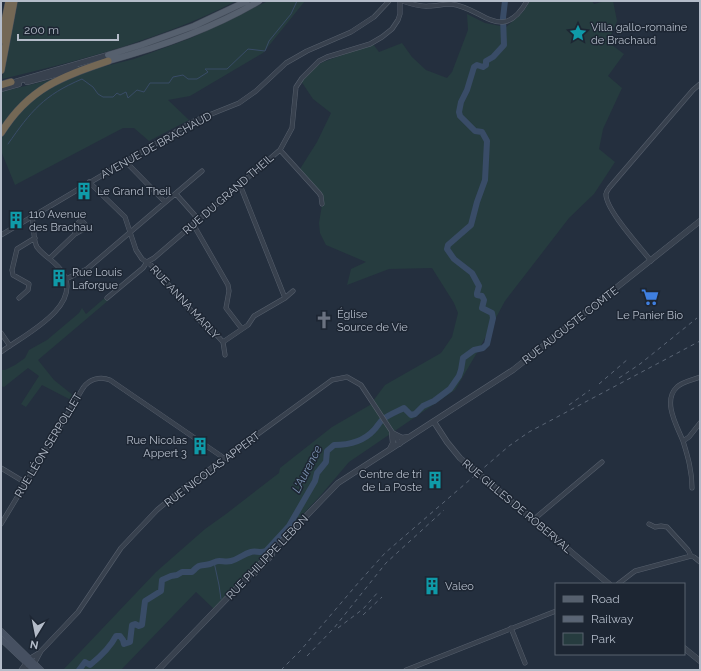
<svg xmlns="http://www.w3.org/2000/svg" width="701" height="671" viewBox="0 0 701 671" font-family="Raleway,sans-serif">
<rect width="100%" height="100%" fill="#242f3e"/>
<!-- green -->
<path fill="#263c3f" d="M 18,1 L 236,1 C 163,39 82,60 2,79 Z
M 268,1 L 305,1 L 263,53 L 190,96 L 168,100 L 189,120 L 149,141 L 134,128 L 123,128 L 15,185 L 1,151 L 1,92 L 134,59 L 191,38 Z
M 530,1 L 592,1 L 594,4 L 605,1 L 613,1 L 617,21 L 608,42 L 624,54 L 608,76 L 622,88 L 603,129 L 599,149 L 615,162 L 594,194 L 569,218 L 505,301 L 478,351 L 455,390 L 349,462 L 321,495 L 214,609 L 196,592 L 121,670 L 63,670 L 156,572 L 205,529 L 226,514 L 279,473 L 280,468 L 332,427 L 370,405 L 385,385 L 441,353 L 452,337 L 458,313 L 454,303 L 432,268 L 389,269 L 347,285 L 351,269 L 366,262 L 326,245 L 320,233 L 319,223 L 323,199 L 300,169 L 317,142 L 331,113 L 313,99 L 301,81 L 315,67 L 323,62 L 373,44 L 379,52 L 402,43 L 412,57 L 426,70 L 447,78 L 452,72 L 468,30 L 467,14 L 485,23 L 506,27 L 523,12 Z
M 107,296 L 110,299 L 38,360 L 54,380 L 74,396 L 71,400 L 42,385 L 26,407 L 21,404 L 39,376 L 28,368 L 4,387 L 1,386 L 1,370 L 5,370 L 15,365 L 25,358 L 29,350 L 47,340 L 79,313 L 82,308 L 86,314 Z"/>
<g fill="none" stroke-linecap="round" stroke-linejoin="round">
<!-- stream -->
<path stroke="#394c67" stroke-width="1" d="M 8,144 C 31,111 44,95 82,79 L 93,87 L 98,94 L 103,97 L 113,97 L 117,93 L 120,95 L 126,92 L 128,98 L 137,90 L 144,92 L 150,83 L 169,83 L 173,77 L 183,75 L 188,79 L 197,79 L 208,72 L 205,69 L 227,69 L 248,49 L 265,51 L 269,41 L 291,14 L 297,1
M 214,562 L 219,585 L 221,599"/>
<!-- river -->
<path stroke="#394c67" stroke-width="6" d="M 79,670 L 85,662 L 90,665 C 100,657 110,648 116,636 L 120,636 L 123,640 L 124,644 L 130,642 L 132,625 L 135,624 L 139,626 L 142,625 L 145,601 L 161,591 L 162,580 L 171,576 L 177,575 L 182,572 L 192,572 C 202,562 199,567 210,564 C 214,563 215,561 219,561 C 223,561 227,562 231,561 C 239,559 243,554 251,552 C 256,550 260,554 266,551 L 289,526 L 315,481 L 317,473 L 326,462 L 327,451 L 334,445 C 348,445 364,441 374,430 C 377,427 379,423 382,420 C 388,415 396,412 404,408 L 411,415 L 415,414 L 423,406 L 434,401 L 450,389 L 459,376 L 461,370 L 463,358 L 474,350 L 483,348 L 487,344 L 493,318 L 492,313 L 482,308 L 484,300 L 482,296 L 477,295 L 477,293 L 479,286 L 472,273 L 454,259 L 447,249 L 448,245 L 471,225 L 477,202 L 485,180 L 487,141 L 482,132 L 475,131 L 460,116 L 459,112 L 461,102 L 467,90 L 474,67 L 477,65 L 483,67 L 486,65 L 486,61 L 493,57 L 504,45 L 503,18 L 505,1"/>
<!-- minor casing -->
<g stroke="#565f6c" stroke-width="5">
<path id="minor" d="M 402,1 C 411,4 420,7 429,6 C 436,6 444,4 451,4 C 482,7 502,45 527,1
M 280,150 L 319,193 L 321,196 L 322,204
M 125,161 L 165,202
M 89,182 L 125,217 L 136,250 L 142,259 L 151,265 L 203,324 L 214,332 L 223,342 L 248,325 L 254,316 L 285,298 L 293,291
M 240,185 L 285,298
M 176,194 L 199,220
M 193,224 L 228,285 L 229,291 L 226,308 L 242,329
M 1,235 L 194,121 L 239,103 L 256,91 L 286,63 L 307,51 L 351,32 L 374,17 L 389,1
M 50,258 L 75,234 L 84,229 L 85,224 L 81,220 L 74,227 L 75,234
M 651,261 C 641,248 605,209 606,194 C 606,192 608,190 609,188 L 693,90 L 700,84
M 66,279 L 87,269 L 202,171
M 19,298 L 28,290 L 29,284 L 13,275 L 12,270 L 17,249 L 35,238
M 107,298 L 143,268 L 147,262 L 154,258 L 280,150 L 292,128 L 296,87 L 302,78 L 319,61 L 327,57 L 370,44 L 382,37 L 392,29 L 398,20 L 400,14 L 400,1
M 1,333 L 10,346
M 223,342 L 225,355
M 1,352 C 22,336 83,307 63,273 C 57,262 44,257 37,247 C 33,241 34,224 32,217
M 700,377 C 693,380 682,382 677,387 C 662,401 677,426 683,441 L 689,437 L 700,423
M 683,441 C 688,457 692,471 692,488
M 1,468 L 26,483
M 533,520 L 602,462
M 1,524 L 83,388 C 89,379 100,376 110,380 L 221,456 L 224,459
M 649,524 L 655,527 L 661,526 L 667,527 L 688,550 L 691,556 L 694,557 L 700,562
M 618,584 L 635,571 L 691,556
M 511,628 L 525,663
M 21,670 L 29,659 L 39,653
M 25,670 L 34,664 L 41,651 L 78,612 L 121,548 L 157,510 L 181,490 L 332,380 L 347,377 L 361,385 L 400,444
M 406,670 L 556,611"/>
</g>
<!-- tertiary casing -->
<g stroke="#565f6c" stroke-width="6">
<path id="tertiary" d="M 27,82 L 77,69
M 8,84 L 108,55
M 1,89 L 19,84
M 434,422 L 447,442 L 460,458 L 609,584
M 392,433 L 402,438 L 408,437
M 390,449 L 393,443 L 392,433
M 254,574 L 272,555
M 684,648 L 700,661
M 158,670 L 338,483 L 513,370 L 700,221"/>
</g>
<!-- secondary casing -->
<g stroke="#565f6c" stroke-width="6">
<path id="secondary" d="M 1,631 L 41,670
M 1,639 L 34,670"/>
</g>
<!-- primary casing -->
<g stroke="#414a57" stroke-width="7">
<path id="primary" d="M 108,55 L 141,45 L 194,26 L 247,1
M 108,61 C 160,47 212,29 259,1"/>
</g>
<!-- motorway casing -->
<g stroke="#434c59" stroke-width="8">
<path id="motorway" d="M 1,40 L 9,1
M 1,70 L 14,1
M 1,85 L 11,82
M 1,133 C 29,88 61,77 108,61"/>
</g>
<!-- minor -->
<use href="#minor" stroke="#38414e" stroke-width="4"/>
<!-- tertiary -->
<use href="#tertiary" stroke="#38414e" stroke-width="5"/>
<!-- secondary -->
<use href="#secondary" stroke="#465061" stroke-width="5.5"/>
<!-- primary -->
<use href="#primary" stroke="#56606e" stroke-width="6"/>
<!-- motorway -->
<use href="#motorway" stroke="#746855" stroke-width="7"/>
<!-- rail -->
<path stroke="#5a6575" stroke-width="1" stroke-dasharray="4 4" stroke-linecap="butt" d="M 619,378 L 640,364 L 697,318
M 599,384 L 628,359
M 569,405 L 590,390
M 363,615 L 382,597
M 338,628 L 363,609 L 379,591
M 307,656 L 334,628 L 386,563 L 444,510
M 281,670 L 300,651 L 359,582 L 385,553 L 509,446 L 529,432 L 700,341"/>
</g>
<!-- icons -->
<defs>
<g id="sight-bare" transform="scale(1.38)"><path d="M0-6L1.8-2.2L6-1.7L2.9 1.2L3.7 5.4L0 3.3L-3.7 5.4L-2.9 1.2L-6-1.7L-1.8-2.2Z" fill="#0f9aa8" stroke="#1d2633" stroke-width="2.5" paint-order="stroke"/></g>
<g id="building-bare" transform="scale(1.38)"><path d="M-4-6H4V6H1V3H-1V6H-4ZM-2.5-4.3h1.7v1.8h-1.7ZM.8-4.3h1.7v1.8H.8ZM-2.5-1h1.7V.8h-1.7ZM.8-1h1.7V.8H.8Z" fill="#0f9aa8" stroke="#1d2633" stroke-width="2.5" paint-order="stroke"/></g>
<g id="supermarket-bare" transform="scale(1.38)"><path d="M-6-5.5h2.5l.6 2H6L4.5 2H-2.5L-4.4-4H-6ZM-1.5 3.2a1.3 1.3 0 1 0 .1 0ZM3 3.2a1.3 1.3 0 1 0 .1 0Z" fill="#3f7fe0" stroke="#1d2633" stroke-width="2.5" paint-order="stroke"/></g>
<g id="church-bare" transform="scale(1.38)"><path d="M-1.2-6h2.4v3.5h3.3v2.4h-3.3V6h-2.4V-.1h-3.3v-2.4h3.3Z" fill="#6b7280" stroke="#1d2633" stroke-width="2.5" paint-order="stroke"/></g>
</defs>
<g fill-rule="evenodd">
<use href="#sight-bare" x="578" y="33"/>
<use href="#building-bare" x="84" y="191"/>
<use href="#building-bare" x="16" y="220"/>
<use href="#building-bare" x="59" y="278"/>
<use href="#supermarket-bare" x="650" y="297"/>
<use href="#church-bare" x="324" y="320"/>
<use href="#building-bare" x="200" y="446"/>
<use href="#building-bare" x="435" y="480"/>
<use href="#building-bare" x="432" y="586"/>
</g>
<g text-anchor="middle" stroke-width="3" stroke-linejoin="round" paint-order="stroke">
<!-- poi labels -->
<g font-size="11" fill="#b4bcc9" stroke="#1d2633" text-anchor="start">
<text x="591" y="31">Villa gallo-romaine<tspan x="591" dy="13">de Brachaud</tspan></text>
<text x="97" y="195">Le Grand Theil</text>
<text x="29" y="218">110 Avenue<tspan x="29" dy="13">des Brachau</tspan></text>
<text x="72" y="276">Rue Louis<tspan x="72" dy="13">Laforgue</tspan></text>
<text x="337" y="318">Église<tspan x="337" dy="13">Source de Vie</tspan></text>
<text x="650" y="319" text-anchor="middle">Le Panier Bio</text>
<text x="187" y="444" text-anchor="end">Rue Nicolas<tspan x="187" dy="13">Appert 3</tspan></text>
<text x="422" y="478" text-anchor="end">Centre de tri<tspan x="422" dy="13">de La Poste</tspan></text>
<text x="445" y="590">Valeo</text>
</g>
<!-- street labels -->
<g font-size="11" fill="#b4bcc9" stroke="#1d2633">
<text transform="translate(156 145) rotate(-29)" y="4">AVENUE DE BRACHAUD</text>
<text transform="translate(228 194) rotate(-41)" y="4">RUE DU GRAND THEIL</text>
<text transform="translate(185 302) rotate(47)" y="4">RUE ANNA MARLY</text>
<text transform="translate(570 325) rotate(-38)" y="4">RUE AUGUSTE COMTE</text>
<text transform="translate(48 445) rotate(-59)" y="4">RUE LÉON SERPOLLET</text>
<text transform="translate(212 469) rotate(-37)" y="4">RUE NICOLAS APPERT</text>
<text transform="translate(517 506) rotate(40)" y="4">RUE GILLES DE ROBERVAL</text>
<text transform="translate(267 557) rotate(-46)" y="4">RUE PHILIPPE LEBON</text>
</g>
<!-- water labels -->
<g font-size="12" font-style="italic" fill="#7c92b1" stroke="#1d2633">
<text transform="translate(307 469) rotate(-63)" y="4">L'Aurence</text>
</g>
</g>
<!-- border -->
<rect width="701" height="671" fill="none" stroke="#b4bcc9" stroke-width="4"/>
<!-- legend -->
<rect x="555" y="583" width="130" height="72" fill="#1d2633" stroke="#59626f"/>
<rect x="563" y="596" width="20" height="6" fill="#56606e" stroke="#59626f"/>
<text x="591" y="603" font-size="12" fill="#b4bcc9">Road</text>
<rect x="563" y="616" width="20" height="6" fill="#5a6575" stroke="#59626f"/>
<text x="591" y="623" font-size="12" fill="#b4bcc9">Railway</text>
<rect x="563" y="633" width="20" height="12" fill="#263c3f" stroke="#59626f"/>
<text x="591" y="643" font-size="12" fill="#b4bcc9">Park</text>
<!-- north arrow -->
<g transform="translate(36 635) rotate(190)" stroke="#1d2633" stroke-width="3" paint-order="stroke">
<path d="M0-3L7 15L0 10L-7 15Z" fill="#b4bcc9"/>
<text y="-6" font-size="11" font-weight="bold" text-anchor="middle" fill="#b4bcc9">N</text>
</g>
<!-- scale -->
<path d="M18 34v6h100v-6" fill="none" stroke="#b4bcc9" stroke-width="2"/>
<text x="24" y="34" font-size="12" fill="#b4bcc9" stroke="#1d2633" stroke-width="3" paint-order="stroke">200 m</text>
</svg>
